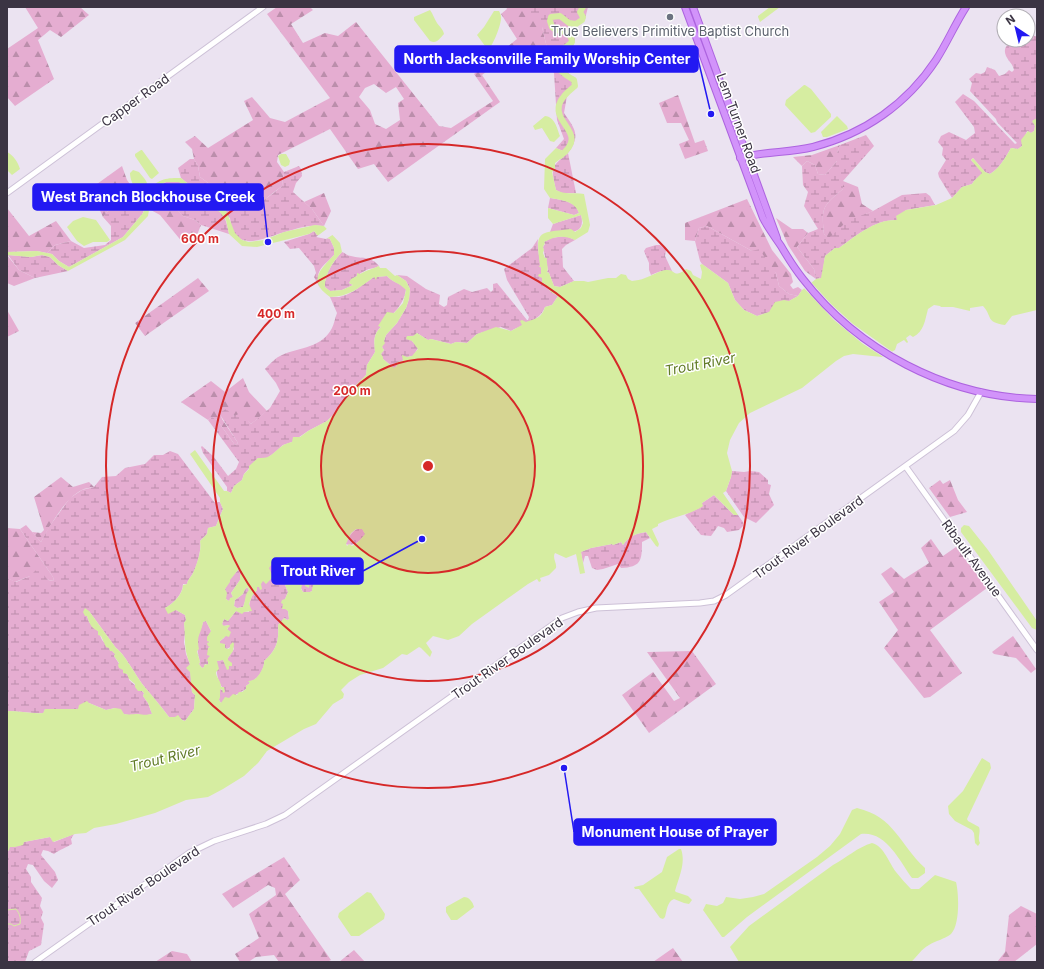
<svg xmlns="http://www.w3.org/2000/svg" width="1044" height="969" viewBox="0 0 1044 969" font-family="Inter,sans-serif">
<defs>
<pattern id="forest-firs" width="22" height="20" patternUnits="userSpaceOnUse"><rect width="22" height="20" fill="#e5add1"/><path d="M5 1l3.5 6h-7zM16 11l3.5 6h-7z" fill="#bb8eab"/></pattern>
<pattern id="wetland-marsh" width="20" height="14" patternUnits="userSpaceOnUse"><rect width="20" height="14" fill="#e5add1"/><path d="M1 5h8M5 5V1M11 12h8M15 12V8" fill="none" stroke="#bb8eab"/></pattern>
</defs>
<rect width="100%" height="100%" fill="#ebe3f1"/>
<!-- forest -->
<path fill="url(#forest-firs)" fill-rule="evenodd" d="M 25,7 L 80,7 L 89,15 L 61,37 L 50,30 L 38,40 L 54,79 L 15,106 L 7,97 L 7,49 L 38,28 Z
M 277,7 L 310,7 L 313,10 L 291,24 L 303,43 L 325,33 L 338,36 L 356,22 L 439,126 L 451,128 L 493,101 L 474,74 L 517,39 L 501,14 L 507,9 L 506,7 L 554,7 L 542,27 L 547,48 L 546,54 L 529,59 L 520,46 L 482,75 L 500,102 L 388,182 L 374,164 L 358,169 L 330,129 L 278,155 L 277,162 L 284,172 L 282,186 L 264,200 L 253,204 L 243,202 L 224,203 L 222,193 L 200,177 L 198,166 L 194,159 L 192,149 L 185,142 L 195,136 L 208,148 L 253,120 L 244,101 L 252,97 L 270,118 L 285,122 L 330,98 L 267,14 ZM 374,84 L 386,93 L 396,87 L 404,99 L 398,103 L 400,120 L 386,129 L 375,124 L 370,110 L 359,97 L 365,88 Z
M 678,95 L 695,143 L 704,140 L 708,151 L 685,159 L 679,144 L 689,140 L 681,123 L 667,123 L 659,103 Z
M 840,145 L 837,153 L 837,161 L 825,175 L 818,174 L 815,165 L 807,161 L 802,166 L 793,157 L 812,155 Z
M 122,166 L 127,180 L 132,187 L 122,188 L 117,200 L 103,217 L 90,189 Z
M 843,181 L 858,187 L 862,204 L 873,211 C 853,219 845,223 829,239 L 824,234 C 821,207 823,206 843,189 Z
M 324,193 L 331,211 L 324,226 L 312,209 L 304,202 Z
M 747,199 L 772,250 L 791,274 L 793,282 L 790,285 L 793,289 L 798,287 L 802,290 L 798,296 L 789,294 L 779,286 L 776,273 L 752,251 L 707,226 L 699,228 L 695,241 L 685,240 L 685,223 Z
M 159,204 L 173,205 L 183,216 L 195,220 L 201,225 L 197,235 L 188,243 L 183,243 L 160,215 L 149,209 Z
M 7,208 L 29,236 L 56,221 L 71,241 L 55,245 L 47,253 L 37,251 L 7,252 Z
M 776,218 L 792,229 L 803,229 L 808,233 L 797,247 L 814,269 L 816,279 L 805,271 L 788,245 Z
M 7,255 L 19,270 L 35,278 L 14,286 L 7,283 Z
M 198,278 L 209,291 L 145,336 L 135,323 Z
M 7,310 L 19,331 L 7,337 Z
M 243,378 L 249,392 L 267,411 L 251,424 C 243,416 230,415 220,413 L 222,419 L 238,443 L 235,445 L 217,420 L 212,417 L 208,420 L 181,402 L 211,381 L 225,392 Z
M 61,477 L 73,487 L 89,482 L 94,487 C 90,488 85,488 82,490 C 65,498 50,526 41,542 L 32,532 L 41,533 L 44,530 L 34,497 Z
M 940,480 L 943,484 L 950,480 L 958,500 L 967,512 L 950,517 L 929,488 Z
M 7,528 L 20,529 L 53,577 L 54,581 L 30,576 L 15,582 L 7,578 Z
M 931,539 L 943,556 L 956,547 L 987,588 L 930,630 L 962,673 L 930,697 L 924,698 L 884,648 L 898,630 L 879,602 L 894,592 L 881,574 L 891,567 L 904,579 L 929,563 L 921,548 Z
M 1013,636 L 1036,669 L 1031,673 L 1016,658 L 994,654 L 992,652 Z
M 692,651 L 716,684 L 649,733 L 622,695 L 653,672 L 674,701 L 680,698 L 647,652 Z
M 284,857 L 300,880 L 285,894 L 331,960 L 327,962 L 279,962 L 274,955 L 256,957 L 248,962 L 240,962 L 235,954 L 259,938 L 249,914 L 276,895 L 275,888 L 268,885 L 233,908 L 222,894 Z
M 1021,906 L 1037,914 L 1037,944 L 1014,962 L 997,962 L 1005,952 L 1009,915 Z
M 673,948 L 683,962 L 653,962 Z
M 354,950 L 365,962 L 339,962 Z
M 172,951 L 187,954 L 192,962 L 155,962 Z"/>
<!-- wetland -->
<path fill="url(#wetland-marsh)" d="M 536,7 L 588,7 L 585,19 L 577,26 L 568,26 L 575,39 L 573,47 L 558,57 L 562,66 L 577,82 L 576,87 L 567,96 L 564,113 C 575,129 581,135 568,153 L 576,193 L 562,193 L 556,190 C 551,168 550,168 568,153 L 556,148 L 564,139 L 557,120 L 554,73 L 547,65 L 546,54 L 547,48 L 542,27 L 526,14 Z
M 1028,24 L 1030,25 L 1033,35 L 1037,37 L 1037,118 L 1033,121 L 1035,126 L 1034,131 L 1031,133 L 1027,131 L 1022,146 L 1018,149 L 1011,148 C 1005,158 1000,168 990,174 L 985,172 L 973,158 L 971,160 L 983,173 L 974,181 L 972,184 L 962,187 L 952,198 L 939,177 L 938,173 L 946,160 L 942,155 L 943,148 L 938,142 L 941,136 L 949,132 L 966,140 L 975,133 L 974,127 L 955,102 L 963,94 L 974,101 L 1015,144 L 1017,143 L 997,122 L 996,119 L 970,91 L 972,83 L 969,79 L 976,73 L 981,74 L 985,72 L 987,67 L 995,70 L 999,76 L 1005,74 L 1009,70 L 1012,72 L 1014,70 C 1013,64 1009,62 1006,56 C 1000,42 1019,40 1028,40 Z
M 866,135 L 874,146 L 843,181 L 843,189 C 823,206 821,207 824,234 L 829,238 L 843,225 L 854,218 L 873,211 L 902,195 L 926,193 L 930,196 L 935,205 L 906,210 L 898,220 C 875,219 856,236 839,248 L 835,248 L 825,256 L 822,278 L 816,279 L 814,269 L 797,247 L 808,233 L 818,229 L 804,206 L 808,192 L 803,185 L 802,166 L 807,161 L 815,165 L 818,174 L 825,175 L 837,161 L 837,153 L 840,145 Z
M 190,159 L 194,159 L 198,166 L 200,177 L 222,193 L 224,203 L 231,204 L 239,198 C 253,212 270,196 282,186 L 284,172 L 299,166 L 301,169 L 302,176 L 296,183 L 293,192 L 312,209 L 324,226 C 311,224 298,228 285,232 C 263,238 234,255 230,218 L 181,178 L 178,168 Z
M 166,182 L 180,182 C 186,188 193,195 201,201 C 220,214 224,207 229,234 L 201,225 L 195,220 L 183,216 L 173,205 L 159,204 L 149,209 C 152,195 152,190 166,182 Z
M 132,187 L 141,199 L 147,198 L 143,213 L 123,237 L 69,267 L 59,261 L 52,254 L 47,253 L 55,245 L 71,241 L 84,248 L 105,245 L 111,240 L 111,226 L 103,217 L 117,200 L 122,188 Z
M 550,198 C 561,200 576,201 579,213 L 574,215 L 548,208 Z
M 581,215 C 587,237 564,232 550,232 L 553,224 Z
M 707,226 L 752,251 L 759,249 L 776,273 L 779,286 L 789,294 L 798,296 L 770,312 L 757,316 L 744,310 L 735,300 L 728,283 L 702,264 L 700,261 L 695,241 L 699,228 Z
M 314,231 L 317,235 L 330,239 L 334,248 L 334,255 C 322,268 314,270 320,288 L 314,277 L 316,273 L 314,266 L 299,248 L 290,249 L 284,242 L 309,234 Z
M 566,236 L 575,240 L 566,245 L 562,249 L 563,267 L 574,281 L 560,287 L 554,286 L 549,273 L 547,272 L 548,270 L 543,247 L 545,244 L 544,242 L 551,238 Z
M 538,239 C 537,247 539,254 540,262 C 543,280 539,285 558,296 L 552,305 L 545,307 C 540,321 523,324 511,331 L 501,327 L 477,334 L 467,343 L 456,342 L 451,344 L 431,339 L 428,340 L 417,333 L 412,341 L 418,348 L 413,356 L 407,357 L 394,368 L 383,359 L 381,354 L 384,350 L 382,347 L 386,335 L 397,323 L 406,308 L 409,299 L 410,289 L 406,281 L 397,275 L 407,276 L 426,289 L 440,295 L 439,304 L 444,307 L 447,305 L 448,297 L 464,289 L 472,292 L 487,288 L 491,292 L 493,290 L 493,284 L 497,283 L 527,320 L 528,320 L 529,317 L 507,280 L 504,269 L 532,248 Z
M 656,245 L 660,245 L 666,250 L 665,256 L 672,271 C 665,269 658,272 651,275 L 649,270 L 649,263 L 644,251 L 646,248 Z
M 342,252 C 345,253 348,256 351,256 C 363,259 371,256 379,266 C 375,268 373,268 369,269 C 365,270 351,279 349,283 L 353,285 L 342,290 L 330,291 L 325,287 C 324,275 334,260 342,252 Z
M 8,255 L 31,257 L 42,255 L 50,257 L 58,265 L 68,271 L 35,278 L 19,270 Z
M 387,276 C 392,282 400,283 406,289 C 404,306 391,316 379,326 L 381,327 C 373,334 374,342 375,352 L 367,365 L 366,375 L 363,379 L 348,393 L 338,410 L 327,421 L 308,431 L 292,442 L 283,445 L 274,453 L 266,459 L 258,458 L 244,474 L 242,480 L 234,486 L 231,493 L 227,491 L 227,487 L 203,453 L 201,447 L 202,446 L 213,456 L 228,476 L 236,469 L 239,462 L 208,420 L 212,417 L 217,420 L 235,445 L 238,443 L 219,413 L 226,409 L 234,416 L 243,412 L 246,413 L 247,420 L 251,424 L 270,408 L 280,391 L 276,383 L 265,369 C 271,363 275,358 282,355 C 300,347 322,348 332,328 C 334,324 335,318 337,313 L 330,297 L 339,297 L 346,295 L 354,291 L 374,277 Z
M 170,451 L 178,454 L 215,503 L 220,502 L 223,509 L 216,526 L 208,528 L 207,534 L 200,541 C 202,548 197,566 193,573 C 191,577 188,579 187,584 L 183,584 C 183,594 173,604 165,608 L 176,610 L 185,615 L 186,620 L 184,623 L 185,632 L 184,642 L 186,654 L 190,664 L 192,692 L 195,695 L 194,709 L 185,721 L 175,717 L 169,717 C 161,706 152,696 143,685 C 137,677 123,652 116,648 L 89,611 L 87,616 L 89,622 L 98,631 L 102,640 L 115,654 L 114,656 L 122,668 L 129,677 L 129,680 L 144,693 L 143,696 L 148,703 L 152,714 L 143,716 L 137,714 L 132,716 L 124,714 L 115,708 L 106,710 L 89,703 L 78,709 L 45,709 L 44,713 C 31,714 20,711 7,711 L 7,655 L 8,654 L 7,653 L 7,578 L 16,582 L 30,576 L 38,568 L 48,580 L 54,581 L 53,577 L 20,529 L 26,525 L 41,542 L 49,527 L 70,498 L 82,490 L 94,487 L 102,477 L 116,476 L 125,468 L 145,464 L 154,455 L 163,455 Z
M 732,471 L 744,472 L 750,471 L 759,472 L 768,480 L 768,484 L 771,485 L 769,494 L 774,505 L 756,523 L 744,517 L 726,491 L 731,477 Z
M 714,495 L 734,515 L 738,515 L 743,522 L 743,526 L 739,530 L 727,532 L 724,528 L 718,526 L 711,536 L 701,535 L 685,515 C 691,511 697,510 702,506 L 702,503 Z
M 362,528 L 365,534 C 361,541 353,547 345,544 C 350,536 352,529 362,528 Z
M 646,532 L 650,538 L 642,542 C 642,561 641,567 621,568 L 618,564 L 603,569 L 597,570 L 592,568 L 588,556 L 585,556 L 583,563 L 581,552 L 591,548 L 612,544 L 613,545 L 621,542 L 623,545 C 629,536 635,534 646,532 Z
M 300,558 L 303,560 C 305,565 307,570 304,575 L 307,581 L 311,580 L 315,582 L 312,591 L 310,592 L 303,592 L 300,586 L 298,585 L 300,581 L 298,580 L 285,585 L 288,592 L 283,604 L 288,611 L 289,619 L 287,620 L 285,618 L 283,619 L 282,622 L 278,625 C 279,641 277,650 264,661 C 265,666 260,676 255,679 C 254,681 250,681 249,681 L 250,683 L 246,686 L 246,689 L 221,703 L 219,700 L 220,689 L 225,691 C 217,682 216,672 217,661 L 223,660 L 227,668 L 228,658 L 234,649 L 233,646 L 226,649 L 223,645 L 220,644 L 220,641 L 224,638 L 229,625 L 223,626 L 222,624 L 224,619 L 228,621 L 236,611 L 244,612 L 249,612 C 249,603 250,596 257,590 L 257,587 L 259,587 L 272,559 C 281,558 289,560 296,566 L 296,561 Z
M 238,570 L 242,570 L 242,574 L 240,575 L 240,580 L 231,593 L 233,597 L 229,601 L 226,599 L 226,593 L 225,589 L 229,580 Z
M 247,587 L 249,590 L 243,607 L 237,608 L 234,606 L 235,600 L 243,594 L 244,591 Z
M 206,621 L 211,631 L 209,641 L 210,647 L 208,648 L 208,652 L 210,656 L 208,666 L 207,664 L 205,664 L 204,667 L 202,668 L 199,664 L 200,662 C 198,654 195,642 199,634 C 200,629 202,627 203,622 Z
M 74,834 L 71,839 L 72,844 C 66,848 60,849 54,854 L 48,851 L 43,850 L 41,855 L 55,872 L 58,880 L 52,888 L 44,881 L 33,865 L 28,864 L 26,869 L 31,877 L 31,882 L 42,898 L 40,906 L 43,912 L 41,918 L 44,924 L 41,945 L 29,951 L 25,962 L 7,962 L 7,852 L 9,850 L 9,846 L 24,842 L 50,837 L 54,842 Z"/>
<!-- water -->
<path fill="#d6eda1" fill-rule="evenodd" d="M 770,7 L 780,7 L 760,22 L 758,17 L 758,16 Z
M 430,10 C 433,14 434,18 437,23 C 440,27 443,29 444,34 C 439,39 437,44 430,41 L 414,20 L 414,17 Z
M 494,11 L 499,11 C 500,13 501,15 501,17 C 502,23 493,46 488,50 L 477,35 L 484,27 Z
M 804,85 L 805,85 L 811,89 L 831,114 L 831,117 L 815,132 L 811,133 L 785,105 L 786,100 Z
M 545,116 C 555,117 557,128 560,136 L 554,142 L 550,141 L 542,128 L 535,130 L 533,126 Z
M 837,116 L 847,126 L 848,129 L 827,137 L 823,137 L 821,132 Z
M 1037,118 L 1037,310 L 1012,316 L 1005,325 C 985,322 993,317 983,306 L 970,308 L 970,311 L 953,307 L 941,307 L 940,306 L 934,305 L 928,309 C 925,320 924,332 913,337 L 910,335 L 906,338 L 908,342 L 907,343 L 904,340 L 897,344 L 895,350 L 882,357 L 853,354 L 844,356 L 836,361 L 802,388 L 750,413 L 739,423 L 730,440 L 727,453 L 732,471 L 731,477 L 726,491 L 723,493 L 738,515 L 734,515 L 714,495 L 702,503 L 703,506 C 690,515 672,517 658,524 L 658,526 L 652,529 L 659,544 L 658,547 L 656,546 L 646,532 C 635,534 629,536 623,545 L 621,542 L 613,545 L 612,544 L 591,548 L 581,552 L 585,573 L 580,574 L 576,554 L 566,558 L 555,553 C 552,558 557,563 556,568 L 549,575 L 540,578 L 541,581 L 539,582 L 537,579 L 528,584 L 472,624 L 459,636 L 448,640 L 433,636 L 426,643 L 432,652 L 430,657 L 421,648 L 419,647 L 407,655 L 402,654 L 383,668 L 360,675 L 349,682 L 341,690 L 344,694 L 343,698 L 333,704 L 316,724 L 304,729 L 267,751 L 258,763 L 244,776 L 223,789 L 208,797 L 186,800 L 155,813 L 116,824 L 94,828 L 86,833 L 75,834 L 53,842 L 50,837 L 24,842 L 23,845 L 15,847 L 10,847 L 9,850 L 7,852 L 7,711 C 20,711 31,714 43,713 L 45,709 L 78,709 L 79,705 L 87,701 L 89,703 L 106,710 L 115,708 L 121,709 L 124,714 C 131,715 133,714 138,714 C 144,715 146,715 152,714 L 148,703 L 143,696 L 144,693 L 142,691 L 138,691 L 135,687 L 135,684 L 129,679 L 127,674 L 123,673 L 123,670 L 119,668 L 118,665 L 119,663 L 114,656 L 115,654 L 112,651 L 110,651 L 109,648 L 106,647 L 101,636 L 98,635 L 98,631 C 92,629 89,623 87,616 L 85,616 L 83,612 L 85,608 L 89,611 L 116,648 C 123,652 137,677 143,685 C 152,696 161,706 169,717 L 175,717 L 178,715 L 182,720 L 185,721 L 194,709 L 195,695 L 192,692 L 190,672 L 186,668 L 190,664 C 183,647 186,640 184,623 L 186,620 L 185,615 L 176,610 L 168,614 L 165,608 C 173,604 183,594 183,585 L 187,584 C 188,579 191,577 193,573 C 197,564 202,550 200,541 L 207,534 L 208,528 L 216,526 L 223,509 L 220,502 L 220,498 L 190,454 L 195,450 L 224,491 L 227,491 L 231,493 L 234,486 L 242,480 L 244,474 L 249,469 L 249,466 L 258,458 C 271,459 272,453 282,446 C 284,444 288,443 292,442 L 293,437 L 300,437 L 308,431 L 327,421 L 338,410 L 348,393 L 366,375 L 367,365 L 375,352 C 374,343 373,334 381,327 L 378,326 L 387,312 L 394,313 L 403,303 L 406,290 C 400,283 392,282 387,276 L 377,277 L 376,280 L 374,277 C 359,288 348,297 330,297 C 307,281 320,270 334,255 L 334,248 L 330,239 L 317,235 L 314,231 L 309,234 L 257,247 L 242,246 L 229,234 L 226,220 L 220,212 L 201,201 L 179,182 L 166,182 L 158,186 L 152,193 L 148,216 L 125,240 L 68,271 L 58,265 L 50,257 L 42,255 L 31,257 L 7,255 L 7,252 L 37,251 L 52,254 L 59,261 L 69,267 L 123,237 L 143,213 L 145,207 L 142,203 C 146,199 147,195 150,190 C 158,178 168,178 181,178 L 198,192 L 225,208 L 235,233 L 242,240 L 249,242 L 264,240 L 284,232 L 315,225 L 324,226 L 340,243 L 342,252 C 334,260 324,275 325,287 L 330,291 L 342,290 L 353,285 L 349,283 L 351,279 L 357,276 L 357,273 L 360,274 C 367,270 372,269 379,266 L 380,268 L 386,268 L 395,276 L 397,275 L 406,281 L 410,289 L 409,299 L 406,308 L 397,323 L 386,335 L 384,341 L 385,343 L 382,347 L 384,350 L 381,354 L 383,357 L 383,359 L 394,368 L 397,366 L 397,362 L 403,361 L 402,355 L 407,357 L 412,356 L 418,349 L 412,341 L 406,339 L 407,336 L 413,336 L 417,333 L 428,340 L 431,339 L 451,344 L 456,342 L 467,343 L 477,334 L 496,327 L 511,331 L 522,325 L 520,321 L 522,320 L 526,322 C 536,318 541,319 545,307 L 552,305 L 558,296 L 551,292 L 544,283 L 542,283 L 542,278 L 538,276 L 539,274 L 541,274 L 541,267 L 539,267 L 540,265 C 535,230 538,233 571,229 L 575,232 L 581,228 L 583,223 L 581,215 L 553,224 L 548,218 L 548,208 L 574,215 L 579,213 C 575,201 561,200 550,198 L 544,189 L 545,159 L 556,148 L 568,153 L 555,163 L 555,169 L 552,172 L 556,190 C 565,195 573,192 584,194 L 590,225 L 588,232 L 575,240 C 563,235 556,236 544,242 L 545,243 L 543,247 L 544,250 L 543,253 L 545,258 L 547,258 C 546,263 549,268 547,272 L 549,273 L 554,286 L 560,287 L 574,281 L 584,281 L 588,282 L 608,278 L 616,278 L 621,274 L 626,275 L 628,279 L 632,281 C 636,280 641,280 645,278 C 652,276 658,271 666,270 C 676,269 673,279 686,269 L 691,271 L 693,275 L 701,279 L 702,272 L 700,265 L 702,264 L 728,283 L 735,300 L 744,310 L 757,316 L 769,312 L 775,302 L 784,300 L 789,301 L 798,296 L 802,290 L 816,279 L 821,278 L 825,256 L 835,248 L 839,248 C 856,236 875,219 897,220 L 896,216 L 906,210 L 936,205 L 952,198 L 962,187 L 972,184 L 974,181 L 982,173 L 971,160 L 973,158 L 985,172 L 990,174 C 1000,168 1005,158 1011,148 L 1018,149 L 1022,146 L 1021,140 L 1028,131 L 1031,133 L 1034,131 L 1035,126 L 1032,121 ZM 356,529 L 362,529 L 365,534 C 362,538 357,544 352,546 L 349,544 L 347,546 L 346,544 L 351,533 ZM 300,558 L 303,560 L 305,566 L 303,568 L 304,570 L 306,570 L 304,575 L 307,581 L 305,583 L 305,586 L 309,588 L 310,581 L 311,580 L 314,582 L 312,589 L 312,591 L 310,592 L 303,592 L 301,589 L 302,585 L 298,584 L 302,580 L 301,577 L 299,577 L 298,580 L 294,582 L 290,580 L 286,583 L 285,585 L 288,592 L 285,599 L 282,600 L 281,603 L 283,604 L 282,609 L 285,609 L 288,611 L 289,619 L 287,620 L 284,618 L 278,625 C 279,641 277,650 264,661 C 265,666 259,676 255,679 C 254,680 249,681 248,681 L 250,683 L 246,686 L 246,689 L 242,692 L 239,692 L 237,695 L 233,694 L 229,698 L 225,697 L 221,703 L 219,700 L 220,697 L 220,690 L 222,689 L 223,693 L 225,692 L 224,687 L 221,687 C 221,680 216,678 216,672 L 219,669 L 217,661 L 223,660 L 227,670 L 229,669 L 229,666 L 232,666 L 232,663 L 228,660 L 228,658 L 233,651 L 234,644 L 233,642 L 230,645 L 230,648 L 228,649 L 225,648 L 225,644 L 220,643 L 220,641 L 226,636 L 229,637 L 231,632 L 227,629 L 230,626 L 229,625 L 224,626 L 222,624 L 224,619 L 228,621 L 236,611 L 242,614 L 244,612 L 252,611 L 249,604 L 252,596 L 257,590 L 257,587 L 259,587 L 260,590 L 262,589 L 261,584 L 263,581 L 266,584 L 273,577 L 269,568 L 272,564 L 273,559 L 274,559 L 277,565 L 282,564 L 284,560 L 286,560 L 286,564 L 292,562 L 294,571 L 296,570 L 296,567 L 297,565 L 296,561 ZM 238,570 L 241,570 L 242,573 L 240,575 L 240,580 L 231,593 L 233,597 L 230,598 L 229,601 L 226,599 L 227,593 L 225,589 L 230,582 L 230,580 ZM 247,587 L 249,590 C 244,595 246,601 243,607 L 237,608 L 234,606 L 235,600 L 243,594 L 244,591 ZM 206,621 L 211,631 L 207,637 L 207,641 L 210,642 L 207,643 L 208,646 L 210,647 L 208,648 L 207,655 L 210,656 L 208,658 L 207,661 L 208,661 L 208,665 L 207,664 L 204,665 L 204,667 L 202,668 L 199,664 L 200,662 L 197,651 L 199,649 C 196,635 201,635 203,622 Z
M 141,150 L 142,150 L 159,173 L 152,179 L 150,178 L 135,156 L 135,154 Z
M 7,152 C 13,155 18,162 20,169 L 12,175 L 7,170 Z
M 281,154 L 286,154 L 290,161 L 289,165 L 285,167 L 281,165 L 278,156 Z
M 133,170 L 139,172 C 144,178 151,184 146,193 C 136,194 130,181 130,173 Z
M 83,217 L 96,220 L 110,240 L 107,242 L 93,242 L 84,246 L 77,241 L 67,227 L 73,221 Z
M 964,525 L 969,526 L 988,550 L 1037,621 L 1037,630 L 1032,628 L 961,532 L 961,528 Z
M 982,758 L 990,763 L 991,768 L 967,819 L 968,821 L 979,827 C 981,832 977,838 980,843 L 978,846 L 975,843 L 974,833 L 972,830 L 955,821 L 949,814 L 948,806 L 963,791 Z
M 857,808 C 895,817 899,844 925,868 L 925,873 L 918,878 L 912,878 C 899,860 886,831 861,834 L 747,917 L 724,937 L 722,937 L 703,910 L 706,904 L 717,906 L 723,903 L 726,897 L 740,899 L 753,897 L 764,894 L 817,857 L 830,846 L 840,834 L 852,810 Z
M 872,843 C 884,846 889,863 896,872 C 901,878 906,884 911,889 L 919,889 L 935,875 L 956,882 C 959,894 960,925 951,934 C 945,939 935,941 929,945 C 921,949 917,957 911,962 L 739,962 L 730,947 L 749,926 L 833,865 C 846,858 858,847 872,843 Z
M 679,849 L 681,849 C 686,863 679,877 675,891 L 676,892 L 688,896 L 692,900 L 689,904 L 684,903 L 674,899 C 667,902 667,910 665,917 L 663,919 L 660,918 L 639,889 L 635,889 L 634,887 L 643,885 L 662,872 L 667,857 Z
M 367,892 L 371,893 L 385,914 L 384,919 L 359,936 L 351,936 L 338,917 L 339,913 Z
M 464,897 C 469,897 473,902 474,907 L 457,920 L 451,920 L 446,912 L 446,907 Z"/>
<!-- pier -->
<path fill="#ebe3f1" d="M 328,228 L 334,234 L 326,239 L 316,237 Z
M 810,281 L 831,304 L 853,324 L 894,353 L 885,358 L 863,344 L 834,320 L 803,287 Z"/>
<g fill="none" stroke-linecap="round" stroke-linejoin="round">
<!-- stream -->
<path stroke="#d6eda1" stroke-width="1" d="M 7,910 L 16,909 C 20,914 21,918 20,924 L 14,926 L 11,924 L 7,924
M 7,949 L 7,952"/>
<!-- river -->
<path stroke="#d6eda1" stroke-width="6" d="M 560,156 C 589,134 554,125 559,105 C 561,97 569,91 575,86 L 574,80 C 566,76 554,67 552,58 C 557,51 566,49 572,42 C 572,34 563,30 556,30 L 552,27 L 550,21 L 551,17 L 560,16 L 569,23 L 576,24 L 582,20 L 583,17 L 580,12 L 583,7"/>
<!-- minor casing -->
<g stroke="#cdc1d7" stroke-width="7">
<path id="minor" d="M 7,193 L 263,7
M 906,467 L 1037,650
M 35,962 L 189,853 L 214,841 L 266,824 L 285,815 L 562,618 L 578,612 L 596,608 L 700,603 L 714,601 L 726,595 L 954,431 L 968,415 L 981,392"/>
</g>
<!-- major casing -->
<g stroke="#ad64df" stroke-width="8">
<path id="major" d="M 685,7 L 763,218 C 768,228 775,237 781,246 C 788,258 795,269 803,279 C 858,350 946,397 1037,399
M 693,7 L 777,238
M 740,158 C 764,151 789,153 813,147 C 864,134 907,104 936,60 C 947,43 955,24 966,7"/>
</g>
<!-- minor -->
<use href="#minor" stroke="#fff" stroke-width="5"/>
<!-- major -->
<use href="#major" stroke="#d293fa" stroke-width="6"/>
</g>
<!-- distance rings -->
<circle cx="428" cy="466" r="107" fill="#d62828" fill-opacity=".12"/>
<g fill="none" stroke="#d62828" stroke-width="2">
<circle cx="428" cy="466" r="107"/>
<circle cx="428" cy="466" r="215"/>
<circle cx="428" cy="466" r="322"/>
</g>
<!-- markers -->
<circle fill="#6b7280" stroke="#fff" stroke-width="1.5" cx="670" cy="17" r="4"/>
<g text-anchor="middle" stroke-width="3" stroke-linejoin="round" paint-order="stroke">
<!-- worship labels -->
<g font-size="13" fill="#5b616d" stroke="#fff">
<text x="670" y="36">True Believers Primitive Baptist Church</text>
</g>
<!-- street labels -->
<g font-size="13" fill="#3b3443" stroke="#fff">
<text transform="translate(135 100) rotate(-36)" y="5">Capper Road</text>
<text transform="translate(739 123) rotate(70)" y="5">Lem Turner Road</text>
<text transform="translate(808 537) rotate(-36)" y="5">Trout River Boulevard</text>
<text transform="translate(972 558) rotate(54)" y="5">Ribault Avenue</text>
<text transform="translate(507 658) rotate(-35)" y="5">Trout River Boulevard</text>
<text transform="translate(143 886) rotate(-34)" y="5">Trout River Boulevard</text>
</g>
<!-- water labels -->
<g font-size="14" font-style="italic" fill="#627c28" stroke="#fff">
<text transform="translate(700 364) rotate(-11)" y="5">Trout River</text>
<text transform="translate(165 758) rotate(-14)" y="5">Trout River</text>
</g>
</g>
<circle cx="428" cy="466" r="6" fill="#d62828" stroke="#fff" stroke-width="2"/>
<g font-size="12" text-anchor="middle" font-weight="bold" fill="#d62828" stroke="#fff" stroke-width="3" stroke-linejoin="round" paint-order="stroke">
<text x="200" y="243">600 m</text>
<text x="276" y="318">400 m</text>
<text x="352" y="395">200 m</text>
</g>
<!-- callouts -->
<path fill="none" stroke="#2319f2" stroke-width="1.5" d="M711 114L698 59M268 242L263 197M422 539L363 571M564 768L574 832"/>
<g fill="#2319f2" stroke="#fff" stroke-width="1.5">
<circle cx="711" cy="114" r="4"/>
<circle cx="268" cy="242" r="4"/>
<circle cx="422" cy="539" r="4"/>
<circle cx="564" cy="768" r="4"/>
</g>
<g fill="#2319f2" stroke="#2319f2" stroke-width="1.5">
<rect x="395" y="46" width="303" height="26" rx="4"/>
<rect x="33" y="184" width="230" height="26" rx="4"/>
<rect x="272" y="558" width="91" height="26" rx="4"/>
<rect x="574" y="819" width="202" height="26" rx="4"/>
</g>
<g font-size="14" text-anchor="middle" font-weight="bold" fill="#fff">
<text x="547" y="64">North Jacksonville Family Worship Center</text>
<text x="148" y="202">West Branch Blockhouse Creek</text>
<text x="318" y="576">Trout River</text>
<text x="675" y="837">Monument House of Prayer</text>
</g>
<!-- border -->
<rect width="1044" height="969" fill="none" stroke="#3b3443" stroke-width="16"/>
<!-- north arrow -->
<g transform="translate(1016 28) rotate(325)"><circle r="19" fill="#ffffff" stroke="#b1aeb4"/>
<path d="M0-3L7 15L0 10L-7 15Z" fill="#2319f2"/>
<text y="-6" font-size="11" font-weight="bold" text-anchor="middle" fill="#3b3443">N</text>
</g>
</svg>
